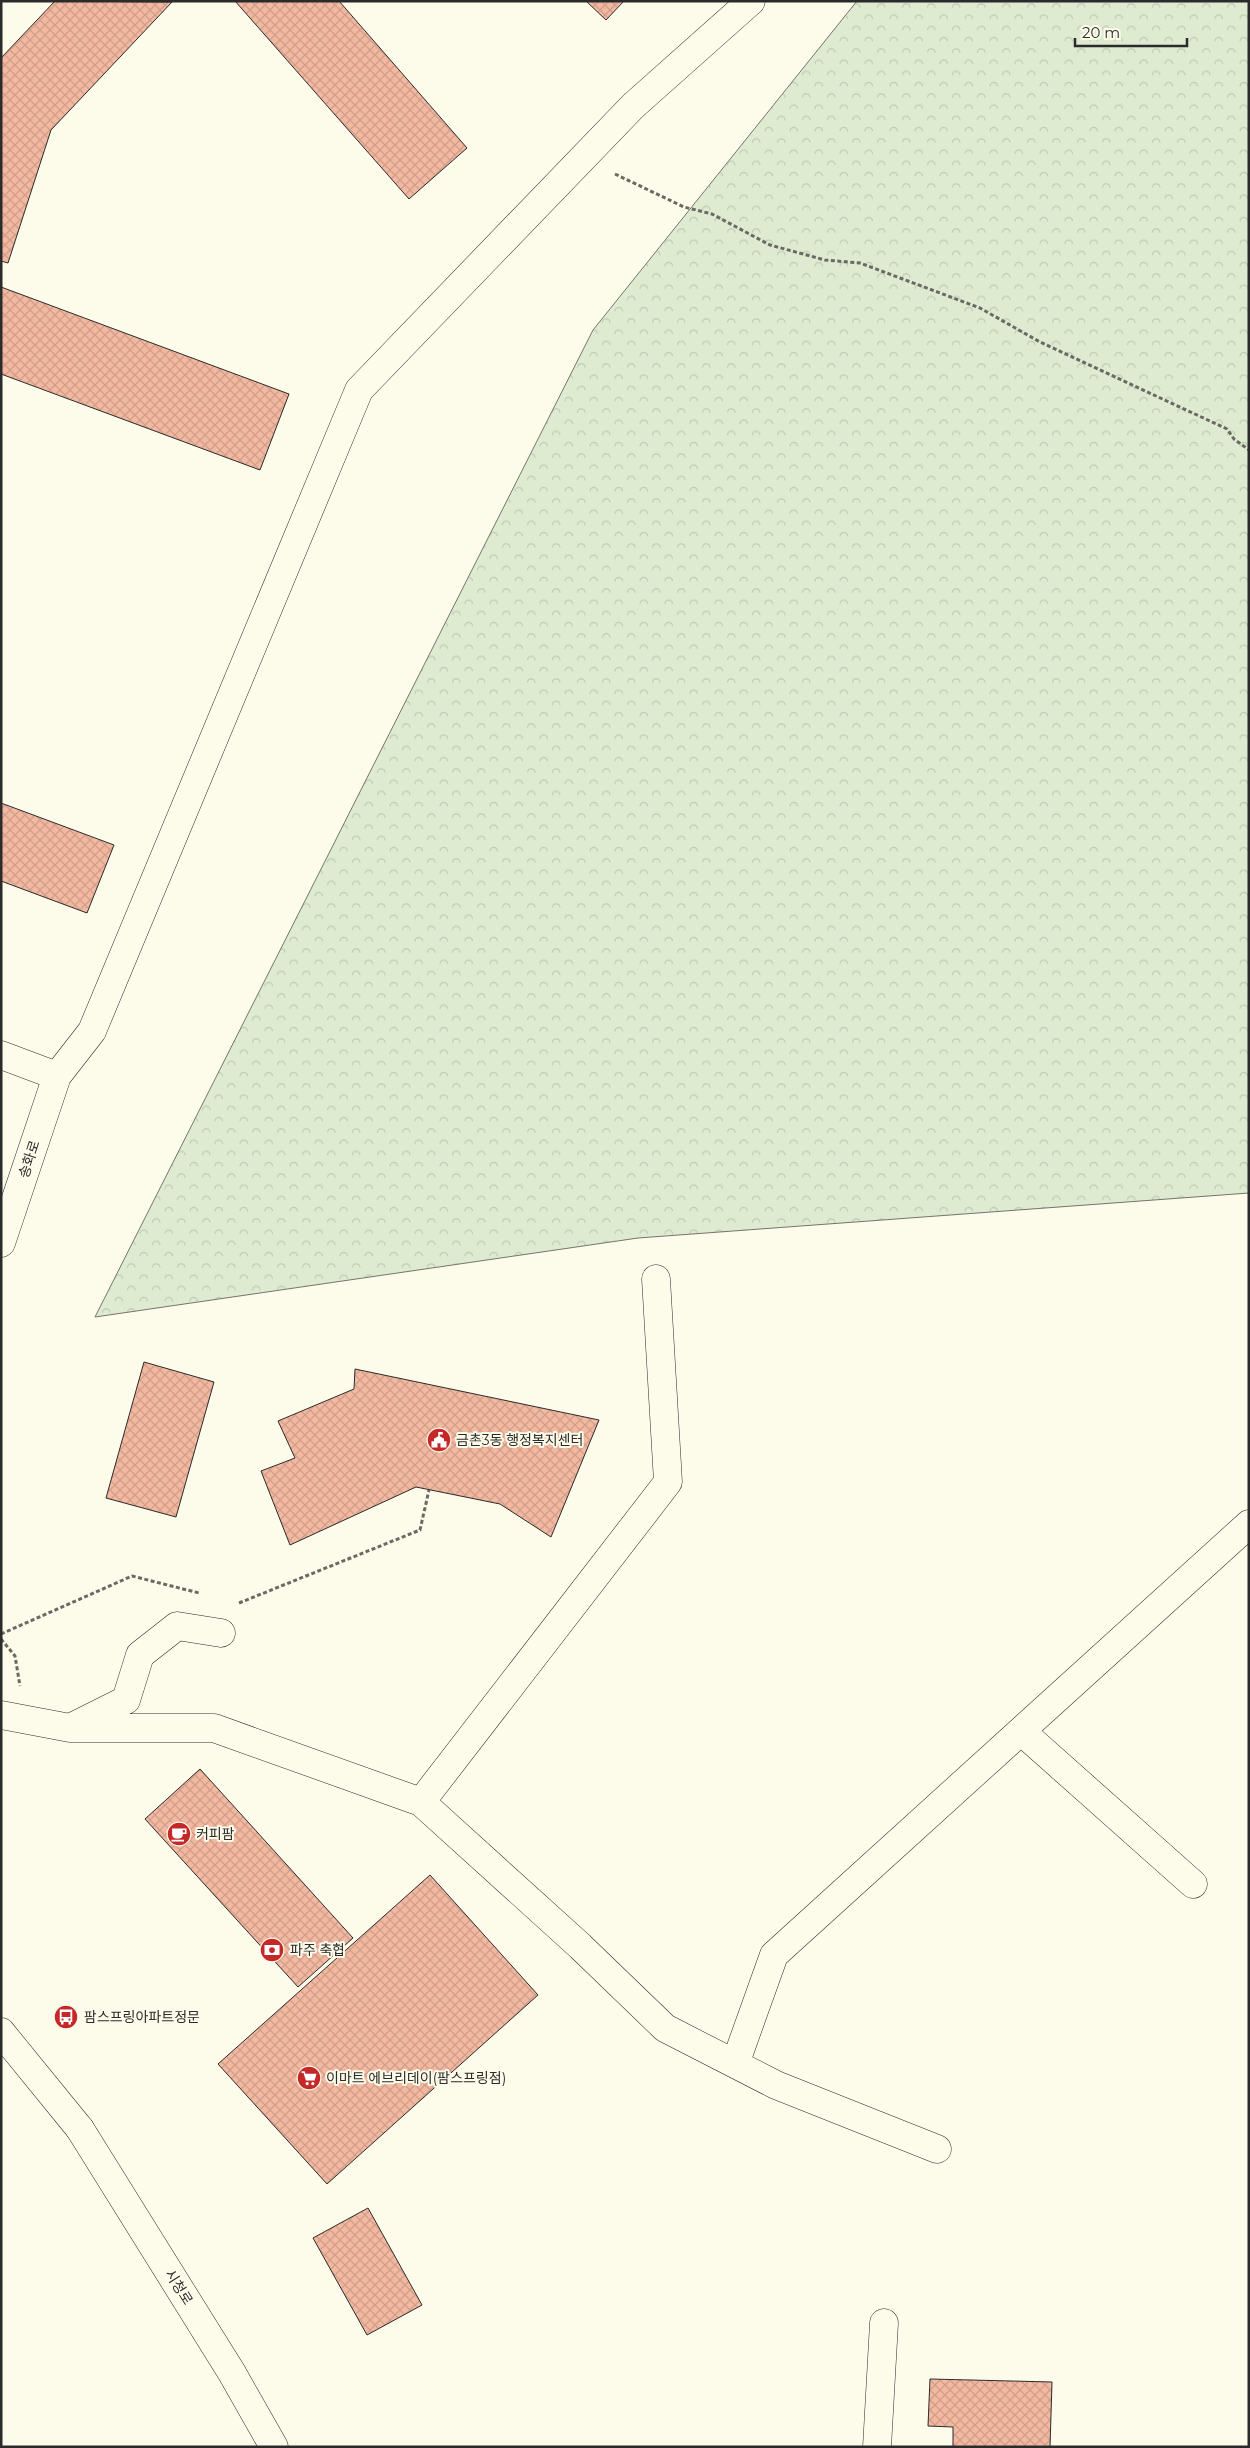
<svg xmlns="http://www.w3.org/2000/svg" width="1250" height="2448" viewBox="0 0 1250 2448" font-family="Montserrat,'Noto Sans KR',sans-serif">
<defs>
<pattern id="forest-crowns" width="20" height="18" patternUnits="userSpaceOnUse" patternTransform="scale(1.25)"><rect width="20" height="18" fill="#deebd1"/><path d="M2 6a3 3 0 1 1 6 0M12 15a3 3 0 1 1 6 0" fill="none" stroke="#bfcab4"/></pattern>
<pattern id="building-cross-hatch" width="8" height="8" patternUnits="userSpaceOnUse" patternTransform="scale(1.25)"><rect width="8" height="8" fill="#f2b8a0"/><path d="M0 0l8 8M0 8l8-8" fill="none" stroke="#d09e8a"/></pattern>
</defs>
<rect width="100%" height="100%" fill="#fdfbea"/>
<!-- forest -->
<path fill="url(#forest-crowns)" stroke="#74746e" d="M 857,1 L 1249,1 L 1249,1193 L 638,1238 L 95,1317 L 593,330 Z"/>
<!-- building -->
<path fill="url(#building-cross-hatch)" stroke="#2b2b2b" d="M 55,1 L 172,2 L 51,130 L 8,263 L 1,261 L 1,58 Z
M 235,1 L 339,1 L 467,148 L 409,199 Z
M 586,1 L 624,1 L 606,20 Z
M 1,287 L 289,394 L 260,470 L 1,374 Z
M 1,803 L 114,845 L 87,913 L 1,881 Z
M 144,1362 L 214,1382 L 176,1517 L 106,1498 Z
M 355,1369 L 599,1420 L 551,1537 L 500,1504 L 416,1487 L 290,1545 L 261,1471 L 295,1458 L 278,1421 L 354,1389 Z
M 200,1769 L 353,1938 L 298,1987 L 145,1819 Z
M 430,1875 L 538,1995 L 327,2184 L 218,2064 Z
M 368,2208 L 422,2305 L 367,2335 L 313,2238 Z
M 930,2379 L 1052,2382 L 1050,2447 L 953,2447 L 953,2427 L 928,2426 Z"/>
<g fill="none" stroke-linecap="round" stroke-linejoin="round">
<!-- minor casing -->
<g stroke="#2b2b2b" stroke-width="29">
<path id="minor" d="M 1,1055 L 57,1076 L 92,1031 L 359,390 L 633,106 L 751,1
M 1,1243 L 57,1076
M 1,1715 L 70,1728 L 126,1700 L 140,1655 L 177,1626 L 221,1633
M 70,1728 L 214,1728 L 421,1802 L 580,1946 L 665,2028 L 776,2085 L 937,2149
M 1021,1731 L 1193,1884
M 421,1802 L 668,1482 L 656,1279
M 1,2032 L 80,2129
M 735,2064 L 774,1955 L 1249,1524
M 877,2447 L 884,2323"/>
</g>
<!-- tertiary casing -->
<g stroke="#2b2b2b" stroke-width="29">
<path id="tertiary" d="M 80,2129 L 232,2373 L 274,2447"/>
</g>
<!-- path -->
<path stroke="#6a6964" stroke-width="3" stroke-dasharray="4 2.5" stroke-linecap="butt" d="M 615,174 L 684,207 L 712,214 L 770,245 L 825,260 L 860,263 L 980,308 L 1040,342 L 1227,429 L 1234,439 L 1249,450
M 239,1603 L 420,1530 L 429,1490
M 1,1634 L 132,1576 L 199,1593
M 1,1639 L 15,1656 L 20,1686"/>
<!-- minor -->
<use href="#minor" stroke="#fdfbea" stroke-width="28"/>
<!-- tertiary -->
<use href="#tertiary" stroke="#fdfbea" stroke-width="28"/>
</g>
<!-- icons -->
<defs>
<g id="civic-disc" transform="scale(1.25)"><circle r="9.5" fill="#c62828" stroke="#fdfbea"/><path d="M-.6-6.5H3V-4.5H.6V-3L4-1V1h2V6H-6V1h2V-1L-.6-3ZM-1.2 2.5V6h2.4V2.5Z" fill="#fff"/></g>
<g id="cafe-disc" transform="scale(1.25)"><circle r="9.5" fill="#c62828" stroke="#fdfbea"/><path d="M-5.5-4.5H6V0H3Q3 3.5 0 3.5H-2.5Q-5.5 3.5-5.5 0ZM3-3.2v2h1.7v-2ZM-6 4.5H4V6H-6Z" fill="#fff"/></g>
<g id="bank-disc" transform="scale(1.25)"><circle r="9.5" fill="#c62828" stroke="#fdfbea"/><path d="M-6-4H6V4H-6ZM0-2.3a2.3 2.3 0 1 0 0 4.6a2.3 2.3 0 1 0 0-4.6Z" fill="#fff"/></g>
<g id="bus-disc" transform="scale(1.25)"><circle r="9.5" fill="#c62828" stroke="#fdfbea"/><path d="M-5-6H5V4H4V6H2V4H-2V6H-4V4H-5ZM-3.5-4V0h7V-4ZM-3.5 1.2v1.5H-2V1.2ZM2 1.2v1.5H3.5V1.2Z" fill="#fff"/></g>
<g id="supermarket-disc" transform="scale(1.25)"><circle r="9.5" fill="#c62828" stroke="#fdfbea"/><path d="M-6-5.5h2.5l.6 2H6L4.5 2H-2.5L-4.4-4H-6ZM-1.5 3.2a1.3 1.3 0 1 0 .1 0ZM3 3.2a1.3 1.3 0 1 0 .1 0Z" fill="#fff"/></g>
</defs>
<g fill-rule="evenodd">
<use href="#civic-disc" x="439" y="1440"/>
<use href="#cafe-disc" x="179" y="1834"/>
<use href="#bank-disc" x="272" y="1950"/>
<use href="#bus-disc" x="66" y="2017"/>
<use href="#supermarket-disc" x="309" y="2078"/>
</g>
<g text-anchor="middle" stroke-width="4" stroke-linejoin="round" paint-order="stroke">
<!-- street labels -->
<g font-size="14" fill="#2b2b2b" stroke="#fdfbea">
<text transform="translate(29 1159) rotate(-72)" y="5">송화로</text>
<text transform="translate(179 2287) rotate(58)" y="5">시청로</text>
</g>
<!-- poi labels -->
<g font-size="14" fill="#2b2b2b" stroke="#fdfbea" text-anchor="start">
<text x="456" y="1445">금촌3동 행정복지센터</text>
<text x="196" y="1839">커피팜</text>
<text x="290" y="1955">파주 축협</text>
<text x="84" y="2022">팜스프링아파트정문</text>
<text x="326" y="2083">이마트 에브리데이(팜스프링점)</text>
</g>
</g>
<!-- border -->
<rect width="1250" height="2448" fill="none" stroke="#2b2b2b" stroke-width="5"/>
<!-- scale -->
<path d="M1075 38v8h112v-8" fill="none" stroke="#2b2b2b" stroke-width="2.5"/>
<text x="1082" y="38" font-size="15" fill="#2b2b2b" stroke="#fdfbea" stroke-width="4" paint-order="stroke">20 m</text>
</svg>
